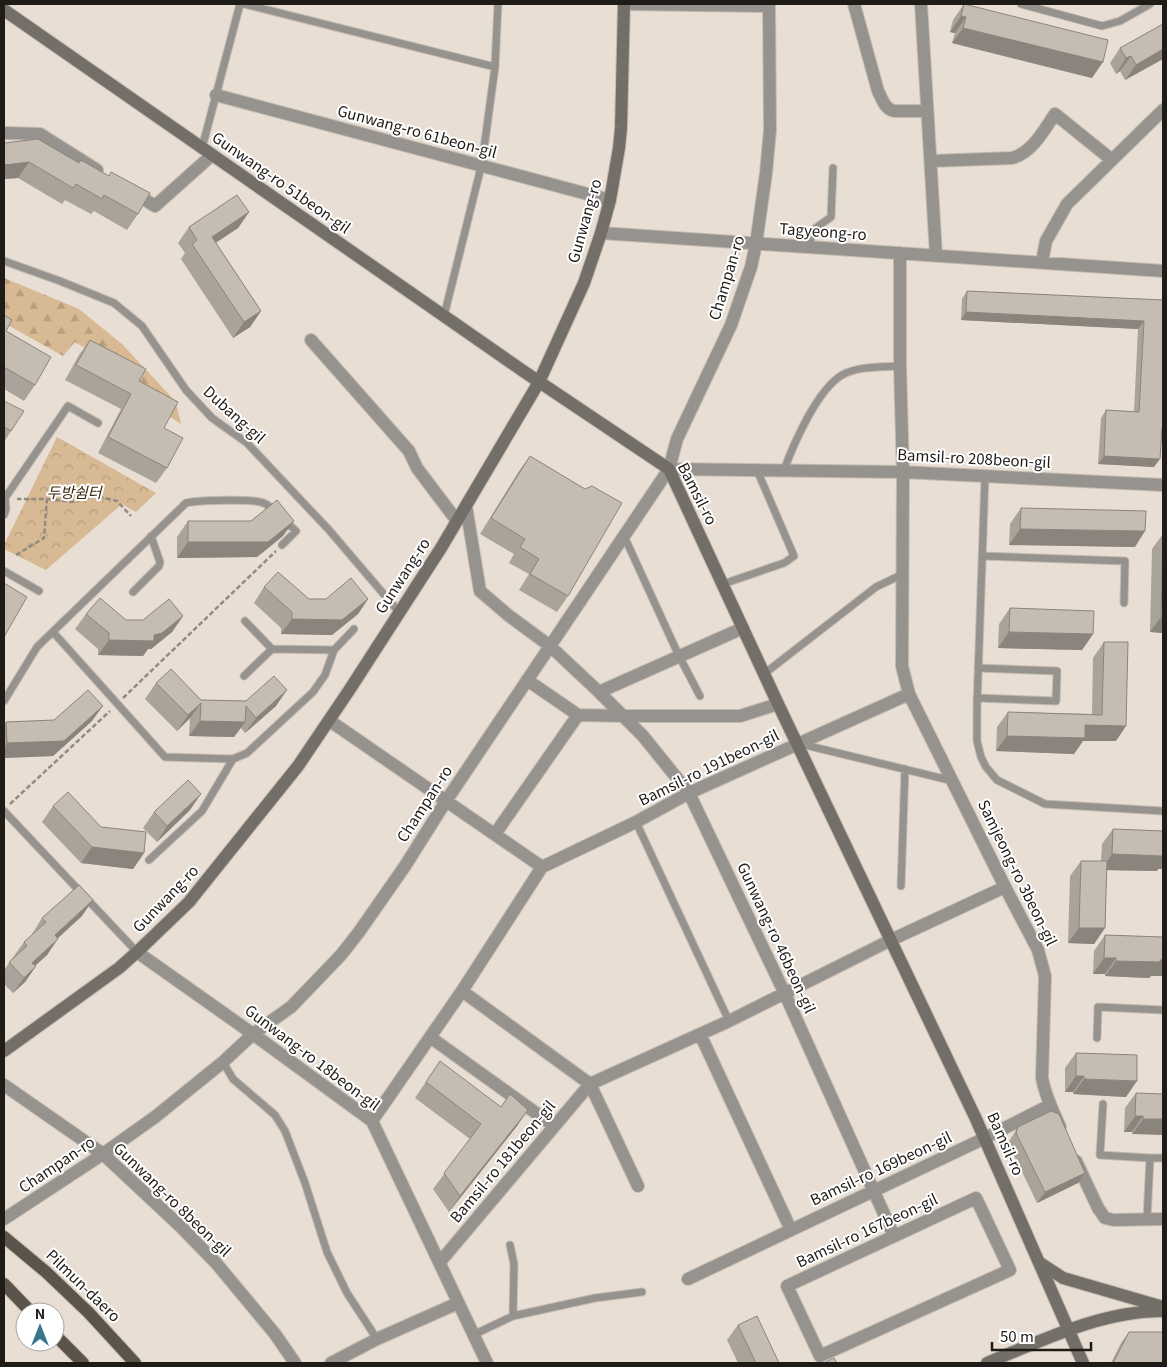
<svg xmlns="http://www.w3.org/2000/svg" width="1167" height="1367" viewBox="0 0 1167 1367" font-family="Georgia,'Noto Sans KR',serif">
<defs>
<pattern id="forest-firs" width="22" height="20" patternUnits="userSpaceOnUse" patternTransform="scale(1.25)"><rect width="22" height="20" fill="#d7b993"/><path d="M5 1l3.5 6h-7zM16 11l3.5 6h-7z" fill="#b89e7e"/></pattern>
<pattern id="park-crowns" width="20" height="18" patternUnits="userSpaceOnUse" patternTransform="scale(1.25)"><rect width="20" height="18" fill="#d7b993"/><path d="M2 6a3 3 0 1 1 6 0M12 15a3 3 0 1 1 6 0" fill="none" stroke="#b89e7e"/></pattern>
</defs>
<rect width="100%" height="100%" fill="#e8ded3"/>
<!-- forest -->
<path fill="url(#forest-firs)" d="M 4,278 L 79,309 L 122,344 L 176,402 L 181,424 L 138,396 L 143,383 L 75,342 L 63,356 L 4,323 Z"/>
<!-- park -->
<path fill="url(#park-crowns)" d="M 57,437 L 156,493 L 136,512 L 122,504 L 46,570 L 4,549 L 4,545 Z"/>
<g fill="none" stroke-linecap="round" stroke-linejoin="round">
<!-- lane casing -->
<g stroke="#c4bbb1" stroke-width="9">
<path id="lane" d="M 244,4 L 495,67
M 1021,4 L 1102,26 L 1120,21 L 1150,4
M 202,148 L 240,4
M 809,247 L 813,230 L 831,217 L 833,168
M 4,261 L 60,281 L 114,303 L 142,326 L 186,390 L 212,418 L 247,443 L 329,530 L 399,612
M 444,316 L 482,163 L 495,67 L 498,4
M 784,470 C 794,443 817,390 842,375 C 858,366 882,367 900,366
M 985,476 L 977,706 L 977,741 L 981,757 L 986,767 L 997,780 L 1045,804 L 1163,811
M 4,515 L 6,509 L 5,498 L 68,406 L 98,423
M 624,536 L 679,656 L 700,696
M 282,545 L 296,531 L 284,520
M 983,556 L 1125,561 L 1124,603
M 4,571 L 39,591
M 723,584 L 784,563 L 794,556 L 757,470
M 133,592 L 159,566 L 160,562 L 151,536
M 245,621 L 272,649 L 334,650
M 53,632 L 165,757 L 233,759
M 764,674 L 876,587 L 903,574
M 244,676 L 272,649
M 977,698 L 1056,701 L 1057,671 L 978,668
M 4,701 L 37,647 L 186,503 C 198,500 249,499 260,502 C 267,503 272,508 276,513
M 801,744 L 953,781
M 4,811 L 137,952
M 636,822 L 729,1021
M 149,860 L 202,811 L 233,759 L 247,753 L 313,692 L 325,675 L 334,650 L 354,629
M 901,886 L 905,769
M 1097,1038 L 1098,1007 L 1163,1010
M 223,1062 L 233,1079 L 275,1115 L 285,1131 L 305,1183 L 327,1252 L 347,1293 L 377,1339
M 1103,1104 L 1100,1155 L 1150,1158
M 1147,1219 L 1150,1158 L 1163,1158
M 510,1245 L 514,1264 L 513,1316
M 473,1335 L 513,1316 L 595,1298 L 642,1292"/>
</g>
<!-- street casing -->
<g stroke="#c4bbb1" stroke-width="14">
<path id="street" d="M 624,4 L 769,6
M 854,4 L 878,91 C 882,99 885,109 894,111 L 927,111
M 921,4 L 936,255
M 216,95 L 610,200
M 4,133 L 40,134 L 97,170
M 931,161 L 1012,158 C 1032,153 1044,130 1055,114 L 1112,160
M 133,192 L 155,206 L 212,155
M 601,233 L 1163,271
M 900,253 L 900,366 L 903,472 L 902,666 L 909,694 L 1005,887 L 1038,950 L 1045,976 L 1042,1078 C 1045,1096 1053,1111 1060,1127
M 1042,262 L 1046,241 L 1067,204 L 1163,110
M 311,340 L 409,451 L 417,468 L 457,521
M 669,469 L 903,472 L 1163,485
M 466,506 L 480,591 L 508,615 L 550,646 L 599,692 L 643,736 L 689,793 L 785,994 L 894,1236
M 527,680 L 578,715 L 626,716 L 740,716 L 778,704
M 599,692 L 743,628
M 330,721 L 542,867
M 495,834 L 578,715
M 137,952 L 253,1034 L 372,1121 L 487,1363
M 462,991 L 590,1084 L 638,1186
M 700,1034 L 791,1230
M 430,1037 L 554,1126
M 4,1085 L 103,1154 L 181,1227 L 216,1263 L 241,1293 L 275,1334 L 295,1363
M 372,1121 L 462,991 L 542,867 L 636,822 L 689,793 L 909,694
M 1076,1161 L 1098,1208 L 1105,1218 L 1114,1220 L 1163,1219
M 976,1198 L 1010,1270 L 820,1356 L 787,1286 Z
M 4,1219 L 103,1154 L 155,1117 L 223,1062 L 253,1034 L 291,1007 L 341,955 L 359,932 L 405,866 L 446,801 L 669,469 L 677,439 L 731,325 L 751,267 L 756,244 L 766,173 L 770,130 L 769,4
M 440,1262 L 590,1084 L 729,1021 L 891,940 L 1005,887
M 688,1279 L 985,1138 L 1050,1105
M 331,1363 L 377,1339 L 458,1303"/>
</g>
<!-- secondary casing -->
<g stroke="#c4bbb1" stroke-width="14">
<path id="secondary" d="M 4,10 L 526,373 L 669,469 L 778,704 L 976,1119 L 1083,1363
M 4,1051 L 119,968 L 137,952 L 189,902 L 298,766 L 350,689 L 441,548 L 539,382 L 584,283 L 601,233 L 610,200 L 619,148 L 621,128 L 624,4
M 1040,1263 L 1063,1278 L 1163,1307
M 987,1363 C 1043,1340 1101,1311 1163,1311"/>
</g>
<!-- primary casing -->
<g stroke="#c4bbb1" stroke-width="14">
<path id="primary" d="M 4,1237 L 46,1272 L 89,1313 L 135,1363
M 4,1284 L 31,1312
M 55,1335 L 83,1363"/>
</g>
<!-- path -->
<path stroke="#938b83" stroke-width="2.5" stroke-dasharray="5 2.5" stroke-linecap="butt" d="M 47,499 L 72,502 L 96,496 L 117,501 L 131,516
M 16,555 L 44,538 L 47,499 L 17,499
M 123,698 L 276,551
M 10,804 L 110,711"/>
<!-- lane -->
<use href="#lane" stroke="#96928e" stroke-width="7"/>
<!-- street -->
<use href="#street" stroke="#96928e" stroke-width="12"/>
<!-- secondary -->
<use href="#secondary" stroke="#736e67" stroke-width="12"/>
<!-- primary -->
<use href="#primary" stroke="#5a544b" stroke-width="12"/>
</g>
<!-- wall -->
<path fill="#aaa399" d="M 964,4 L 1092,78 L 952,43 L 955,33 L 950,32 L 953,20 Z
M 1163,24 L 1163,59 L 1125,80 L 1120,71 L 1116,74 L 1110,63 L 1120,48 Z
M 38,139 L 138,214 L 127,230 L 94,211 L 91,214 L 65,200 L 62,204 L 18,178 L 4,179 L 4,143 Z
M 249,212 L 238,228 L 216,243 L 261,311 L 250,327 L 233,338 L 181,259 L 185,253 L 178,243 L 189,227 Z
M 967,291 L 1163,300 L 1163,437 L 1161,437 L 1154,467 L 1098,464 L 1101,418 L 1106,410 L 1134,412 L 1138,329 L 961,320 L 962,299 Z
M 4,315 L 6,331 L 35,385 L 24,401 L 4,389 Z
M 90,340 L 139,381 L 164,428 L 167,468 L 156,483 L 98,453 L 121,409 L 65,380 L 79,355 Z
M 4,401 L 11,431 L 4,442 Z
M 530,456 L 568,596 L 557,612 L 519,590 L 529,574 L 509,563 L 514,554 L 480,534 L 519,471 Z
M 1021,508 L 1135,547 L 1009,545 L 1010,524 Z
M 188,521 L 283,536 L 257,557 L 177,558 L 177,537 Z
M 1163,534 L 1163,633 L 1150,632 L 1152,549 Z
M 264,587 L 309,599 L 368,599 L 358,614 L 332,635 L 281,634 L 281,628 L 254,603 Z
M 1010,608 L 1093,634 L 1082,650 L 998,648 L 999,624 Z
M 86,614 L 126,620 L 143,620 L 183,616 L 172,632 L 151,649 L 148,649 L 143,656 L 98,655 L 98,649 L 75,629 Z
M 1104,642 L 1116,741 L 1083,741 L 1074,754 L 996,751 L 997,727 L 1008,712 L 1092,714 L 1093,658 Z
M 156,683 L 201,700 L 276,706 L 245,733 L 241,728 L 234,737 L 189,736 L 190,718 L 177,731 L 145,699 Z
M 92,721 L 53,756 L 4,758 L 4,726 L 6,722 Z
M 53,806 L 101,827 L 144,853 L 133,869 L 81,863 L 42,822 Z
M 190,810 L 157,842 L 143,828 L 154,812 Z
M 1113,829 L 1158,869 L 1157,871 L 1106,870 L 1105,928 L 1094,944 L 1068,943 L 1070,876 L 1081,861 L 1101,861 L 1102,844 Z
M 82,916 L 57,938 L 47,955 L 35,966 L 36,966 L 25,982 L 13,993 L 4,984 L 4,970 L 24,942 L 32,935 L 32,934 L 42,918 Z
M 1105,935 L 1163,937 L 1163,976 L 1151,976 L 1149,978 L 1105,976 L 1105,974 L 1093,974 L 1094,951 Z
M 1076,1053 L 1126,1097 L 1073,1094 L 1073,1092 L 1065,1092 L 1065,1068 Z
M 440,1061 L 517,1126 L 449,1212 L 433,1189 L 470,1139 L 415,1098 Z
M 1136,1093 L 1163,1094 L 1132,1134 L 1132,1132 L 1124,1132 L 1125,1108 Z
M 1018,1127 L 1085,1173 L 1078,1183 L 1037,1203 L 1008,1143 L 1011,1138 Z
M 738,1325 L 779,1363 L 738,1363 L 727,1340 Z
M 1129,1332 L 1163,1363 L 1111,1363 L 1121,1343 Z"/>
<!-- shaded-wall -->
<path fill="#8b847d" d="M 961,16 L 966,17 L 955,33 L 950,32 Z
M 963,28 L 1103,62 L 1092,78 L 952,43 Z
M 1163,49 L 1163,59 L 1125,80 L 1136,65 Z
M 1131,56 L 1120,71 L 1116,74 L 1126,58 Z
M 29,162 L 18,178 L 4,179 L 4,165 Z
M 249,212 L 238,228 L 201,252 L 212,237 Z
M 261,311 L 250,327 L 233,338 L 244,322 Z
M 966,312 L 1144,321 L 1138,329 L 961,320 Z
M 1162,428 L 1163,428 L 1163,437 L 1156,436 Z
M 1104,456 L 1160,459 L 1154,467 L 1098,464 Z
M 294,521 L 283,536 L 257,557 L 177,558 L 188,542 Z
M 1020,529 L 1145,531 L 1135,547 L 1009,545 Z
M 368,599 L 358,614 L 332,635 L 281,634 L 292,619 Z
M 183,616 L 172,632 L 151,649 L 148,649 L 143,656 L 98,655 L 109,640 L 154,635 Z
M 1161,617 L 1163,617 L 1163,633 L 1150,632 Z
M 1009,632 L 1093,634 L 1082,650 L 998,648 Z
M 287,690 L 276,706 L 245,733 L 256,718 Z
M 201,703 L 190,718 L 177,731 L 188,715 Z
M 103,706 L 92,721 L 53,756 L 4,758 L 4,748 L 7,743 Z
M 200,721 L 245,722 L 234,737 L 189,736 Z
M 1085,725 L 1126,726 L 1116,741 L 1083,741 L 1074,754 L 996,751 L 1007,736 Z
M 201,794 L 190,810 L 157,842 L 167,826 Z
M 92,847 L 144,853 L 133,869 L 81,863 Z
M 1112,854 L 1163,856 L 1163,869 L 1158,869 L 1157,871 L 1101,870 Z
M 93,900 L 82,916 L 44,951 L 55,935 Z
M 1079,928 L 1105,928 L 1094,944 L 1068,943 Z
M 58,939 L 47,955 L 21,978 L 32,963 Z
M 1104,958 L 1116,958 L 1105,974 L 1093,974 Z
M 1160,960 L 1163,960 L 1163,976 L 1151,976 L 1149,978 L 1105,976 L 1116,961 Z
M 36,966 L 25,982 L 13,993 L 24,978 Z
M 1076,1076 L 1084,1076 L 1073,1092 L 1065,1092 Z
M 1084,1079 L 1137,1081 L 1126,1097 L 1073,1094 Z
M 528,1110 L 517,1126 L 449,1212 L 460,1196 Z
M 1135,1116 L 1143,1116 L 1132,1132 L 1124,1132 Z
M 1143,1119 L 1163,1119 L 1163,1135 L 1132,1134 Z
M 1085,1173 L 1078,1183 L 1037,1203 L 1045,1192 Z"/>
<!-- building -->
<path fill="#c6bdb2" stroke="#8b847d" d="M 964,4 L 1108,40 L 1103,62 L 963,28 L 966,17 L 961,16 Z
M 1163,24 L 1163,49 L 1136,65 L 1131,56 L 1126,58 L 1120,48 Z
M 38,139 L 79,163 L 81,160 L 109,176 L 111,172 L 150,193 L 138,214 L 104,195 L 102,199 L 76,184 L 73,188 L 29,162 L 4,165 L 4,143 Z
M 237,195 L 249,212 L 212,237 L 261,311 L 244,322 L 192,244 L 197,240 L 189,227 Z
M 967,291 L 1163,300 L 1163,428 L 1162,428 L 1160,459 L 1104,456 L 1106,410 L 1139,412 L 1144,321 L 966,312 Z
M 4,315 L 12,320 L 6,331 L 51,357 L 35,385 L 4,367 Z
M 90,340 L 146,369 L 139,381 L 178,402 L 164,428 L 183,438 L 167,468 L 108,437 L 131,394 L 76,365 Z
M 4,401 L 24,411 L 11,431 L 4,427 Z
M 530,456 L 585,489 L 592,486 L 622,503 L 568,596 L 530,574 L 539,559 L 520,547 L 525,539 L 491,518 Z
M 277,500 L 294,521 L 268,542 L 188,542 L 188,521 L 251,521 Z
M 1021,508 L 1146,511 L 1145,531 L 1020,529 Z
M 1163,534 L 1163,617 L 1161,617 Z
M 278,572 L 309,599 L 326,599 L 351,578 L 368,599 L 342,620 L 292,619 L 292,612 L 264,587 Z
M 4,583 L 27,597 L 4,637 Z
M 100,598 L 126,620 L 143,620 L 169,599 L 183,616 L 162,633 L 154,635 L 154,641 L 109,640 L 109,633 L 86,614 Z
M 1010,608 L 1094,611 L 1093,634 L 1009,632 Z
M 1104,642 L 1128,642 L 1126,726 L 1085,725 L 1085,738 L 1007,736 L 1008,712 L 1102,715 Z
M 171,669 L 201,700 L 246,701 L 274,676 L 287,690 L 256,718 L 246,706 L 245,722 L 200,721 L 201,703 L 188,715 L 156,683 Z
M 88,690 L 103,706 L 64,741 L 7,743 L 6,722 L 54,720 Z
M 188,780 L 201,794 L 167,826 L 154,812 Z
M 68,792 L 101,827 L 146,832 L 144,853 L 92,847 L 53,806 Z
M 1113,829 L 1163,831 L 1163,856 L 1112,854 Z
M 1081,861 L 1107,861 L 1105,928 L 1079,928 Z
M 79,885 L 93,900 L 55,935 L 58,939 L 32,963 L 36,966 L 24,978 L 9,962 L 27,946 L 24,942 L 46,922 L 42,918 Z
M 1105,935 L 1163,937 L 1163,960 L 1160,960 L 1160,962 L 1116,961 L 1116,958 L 1104,958 Z
M 1076,1053 L 1137,1055 L 1137,1081 L 1084,1079 L 1084,1076 L 1076,1076 Z
M 440,1061 L 501,1107 L 510,1094 L 528,1110 L 460,1196 L 444,1173 L 481,1124 L 426,1082 Z
M 1136,1093 L 1163,1094 L 1163,1119 L 1143,1119 L 1143,1116 L 1135,1116 Z
M 1051,1111 L 1059,1114 L 1085,1173 L 1045,1192 L 1016,1133 L 1018,1127 Z
M 757,1316 L 779,1363 L 756,1363 L 738,1325 Z
M 1129,1332 L 1163,1332 L 1163,1363 L 1113,1363 Z
M 834,1358 L 837,1363 L 824,1363 Z"/>
<g text-anchor="middle" stroke-width="4" stroke-linejoin="round" paint-order="stroke">
<!-- street labels -->
<g font-size="15" fill="#1f1b17" stroke="#fff">
<text transform="translate(417 132) rotate(15)" y="5">Gunwang-ro 61beon-gil</text>
<text transform="translate(281 183) rotate(35)" y="5">Gunwang-ro 51beon-gil</text>
<text transform="translate(585 221) rotate(-74)" y="5">Gunwang-ro</text>
<text transform="translate(823 232) rotate(4)" y="5">Tagyeong-ro</text>
<text transform="translate(727 278) rotate(-73)" y="5">Champan-ro</text>
<text transform="translate(234 415) rotate(42)" y="5">Dubang-gil</text>
<text transform="translate(974 459) rotate(3)" y="5">Bamsil-ro 208beon-gil</text>
<text transform="translate(697 494) rotate(63)" y="5">Bamsil-ro</text>
<text transform="translate(403 576) rotate(-57)" y="5">Gunwang-ro</text>
<text transform="translate(709 768) rotate(-26)" y="5">Bamsil-ro 191beon-gil</text>
<text transform="translate(425 804) rotate(-57)" y="5">Champan-ro</text>
<text transform="translate(1017 873) rotate(64)" y="5">Samjeong-ro 3beon-gil</text>
<text transform="translate(166 899) rotate(-46)" y="5">Gunwang-ro</text>
<text transform="translate(776 938) rotate(65)" y="5">Gunwang-ro 46beon-gil</text>
<text transform="translate(312 1058) rotate(37)" y="5">Gunwang-ro 18beon-gil</text>
<text transform="translate(1005 1144) rotate(66)" y="5">Bamsil-ro</text>
<text transform="translate(503 1162) rotate(-50)" y="5">Bamsil-ro 181beon-gil</text>
<text transform="translate(57 1165) rotate(-34)" y="5">Champan-ro</text>
<text transform="translate(881 1169) rotate(-25)" y="5">Bamsil-ro 169beon-gil</text>
<text transform="translate(172 1200) rotate(44)" y="5">Gunwang-ro 8beon-gil</text>
<text transform="translate(867 1231) rotate(-25)" y="5">Bamsil-ro 167beon-gil</text>
<text transform="translate(83 1286) rotate(44)" y="5">Pilmun-daero</text>
</g>
<!-- park labels -->
<g font-size="15" font-style="italic" fill="#38250a" stroke="#fff">
<text x="74" y="498">두방쉼터</text>
</g>
</g>
<!-- border -->
<rect width="1167" height="1367" fill="none" stroke="#1f1b17" stroke-width="10"/>
<!-- north arrow -->
<g transform="translate(40 1327)"><circle r="24" fill="#ffffff" stroke="#a5a4a2"/>
<path d="M0-4L9 19L0 12L-9 19Z" fill="#37768b"/>
<text y="-8" font-size="14" font-weight="bold" text-anchor="middle" fill="#1f1b17">N</text>
</g>
<!-- scale -->
<path d="M992 1342v8h99v-8" fill="none" stroke="#1f1b17" stroke-width="2.5"/>
<text x="1000" y="1342" font-size="15" fill="#1f1b17" stroke="#ffffff" stroke-width="4" paint-order="stroke">50 m</text>
</svg>
